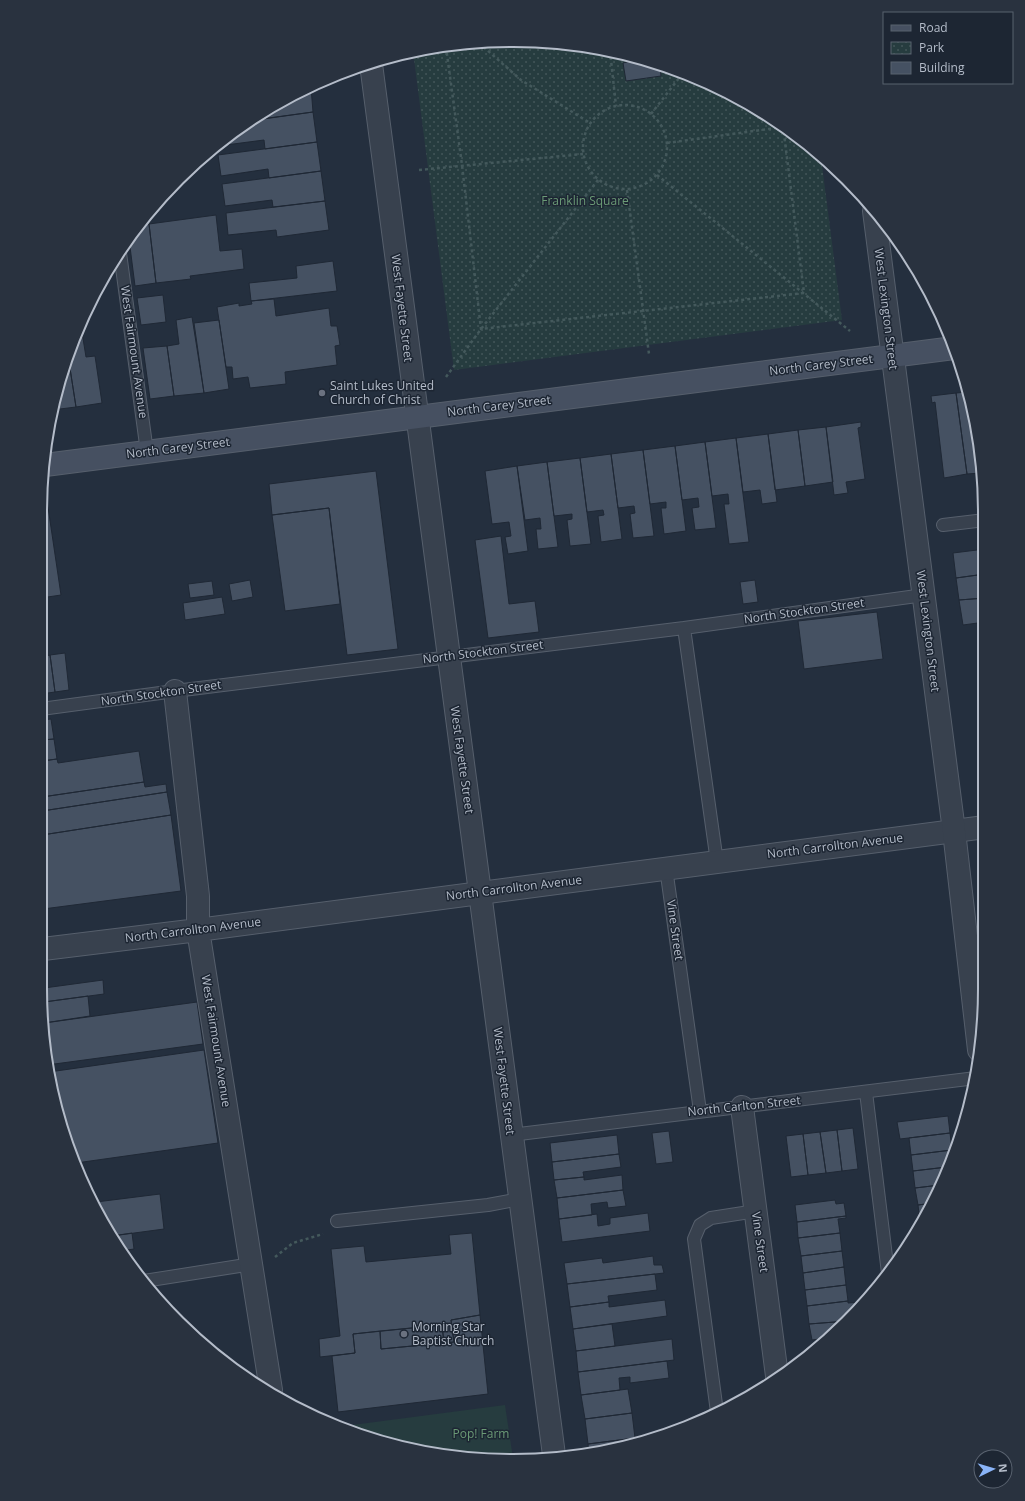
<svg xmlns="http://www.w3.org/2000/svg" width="1025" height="1501" viewBox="0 0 1025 1501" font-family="'Open Sans',sans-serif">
<defs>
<pattern id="park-dots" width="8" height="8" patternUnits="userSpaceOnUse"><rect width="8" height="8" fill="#263c3f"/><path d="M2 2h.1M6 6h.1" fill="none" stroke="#435659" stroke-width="1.8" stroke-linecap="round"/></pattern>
</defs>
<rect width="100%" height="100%" fill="#242f3e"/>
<!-- park -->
<path fill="url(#park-dots)" d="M 512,40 L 604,49 L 693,76 L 775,120 L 821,158 L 842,320 L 454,370 L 413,51 Z"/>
<!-- garden -->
<path fill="#263c3f" d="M 505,1405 L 513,1458 L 481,1460 L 420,1452 L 337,1427 Z"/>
<!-- building -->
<path fill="#455162" stroke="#1f2835" d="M 631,57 L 660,66 L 661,76 L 626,81 L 623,63 L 631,61 Z
M 311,87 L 313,112 L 261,119 L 261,114 Z
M 313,112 L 317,142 L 265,149 L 264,140 L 218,146 L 249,121 Z
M 317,142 L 321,171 L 269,178 L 268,169 L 221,176 L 218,155 Z
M 321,171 L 325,201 L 273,207 L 272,200 L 225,206 L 222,184 Z
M 325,201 L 329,230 L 277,237 L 276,230 L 228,235 L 226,213 Z
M 216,215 L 220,251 L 242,249 L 244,269 L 190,276 L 191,279 L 156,283 L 149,224 Z
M 149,224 L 156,283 L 135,286 L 129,239 L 137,225 Z
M 333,261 L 337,291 L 251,301 L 249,283 L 297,278 L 296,266 Z
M 163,295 L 166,322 L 141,325 L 137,298 Z
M 274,299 L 276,316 L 329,308 L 331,326 L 337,326 L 340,345 L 335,346 L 337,365 L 285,372 L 286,384 L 250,388 L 248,377 L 233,379 L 232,367 L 226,367 L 217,307 L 239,303 L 239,306 L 252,304 L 251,301 Z
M 192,317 L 204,393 L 174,396 L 167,346 L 179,344 L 176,320 Z
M 219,320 L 229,389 L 204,393 L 194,323 Z
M 81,326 L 86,357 L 95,356 L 102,403 L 76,407 L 69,362 Z
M 167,346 L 174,396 L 150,399 L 143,348 Z
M 69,362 L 76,407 L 52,410 Z
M 967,392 L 976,420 L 981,473 L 967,474 L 956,393 Z
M 956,393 L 967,474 L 944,478 L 935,402 L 932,403 L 931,396 Z
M 861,422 L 861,427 L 858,428 L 865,479 L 846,482 L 848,493 L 834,495 L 826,427 Z
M 826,427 L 833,482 L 805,486 L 798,430 Z
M 798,430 L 805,486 L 775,490 L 768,434 Z
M 768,434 L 777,502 L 762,504 L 760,490 L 743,492 L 736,438 Z
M 736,438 L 749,542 L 729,544 L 724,504 L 729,504 L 728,494 L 712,496 L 705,442 Z
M 705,442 L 716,528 L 695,530 L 692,508 L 699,507 L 698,498 L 682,500 L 675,446 Z
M 675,446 L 686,531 L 664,534 L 661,508 L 666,508 L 666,502 L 650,504 L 643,450 Z
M 643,450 L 654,536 L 633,538 L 630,514 L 635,513 L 634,506 L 618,508 L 611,454 Z
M 611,454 L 622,539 L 601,542 L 598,516 L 604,515 L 603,510 L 587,512 L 580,458 Z
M 580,458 L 591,544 L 570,546 L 567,520 L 572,519 L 572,514 L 554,516 L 547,462 Z
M 547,462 L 558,547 L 538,549 L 536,529 L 541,529 L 540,518 L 525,520 L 517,466 Z
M 517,466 L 528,551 L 508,554 L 505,537 L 511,536 L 509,522 L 492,524 L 485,471 Z
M 376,471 L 398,649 L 347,655 L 329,508 L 272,515 L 269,484 Z
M 48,507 L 61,595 L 41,598 L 40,512 L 40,508 Z
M 329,508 L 340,604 L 285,611 L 272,515 Z
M 501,536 L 509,604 L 535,601 L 539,632 L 488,638 L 475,540 Z
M 985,549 L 985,574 L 956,578 L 953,553 Z
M 985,574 L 985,598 L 959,600 L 956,578 Z
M 250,580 L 253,597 L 232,601 L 229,584 Z
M 755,580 L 758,602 L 743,604 L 740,582 Z
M 212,581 L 214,595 L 190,598 L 188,584 Z
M 222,597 L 225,614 L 185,620 L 183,603 Z
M 985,598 L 985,622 L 963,625 L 959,600 Z
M 877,612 L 883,659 L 804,669 L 798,621 Z
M 65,653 L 69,690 L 55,692 L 50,655 Z
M 50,655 L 55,692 L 41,694 L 41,657 Z
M 51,719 L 54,739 L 42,740 L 42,720 Z
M 54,739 L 57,759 L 42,761 L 42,740 Z
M 139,751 L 144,782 L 42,797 L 42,761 L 57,759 L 58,763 Z
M 144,782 L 145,787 L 166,784 L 167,792 L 42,811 L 42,797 Z
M 167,792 L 171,815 L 42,835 L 42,811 Z
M 171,815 L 181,891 L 43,909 L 42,835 Z
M 103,980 L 104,994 L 44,1002 L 44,988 Z
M 88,996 L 90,1016 L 44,1023 L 44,1002 Z
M 197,1002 L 203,1044 L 47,1065 L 44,1050 L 44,1023 Z
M 204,1050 L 218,1143 L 76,1163 L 65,1140 L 49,1072 Z
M 948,1116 L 950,1133 L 900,1139 L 897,1122 Z
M 853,1128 L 858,1169 L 842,1171 L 837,1130 Z
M 837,1130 L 842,1171 L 826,1173 L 820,1132 Z
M 669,1131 L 673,1162 L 656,1164 L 652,1133 Z
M 820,1132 L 826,1173 L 808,1175 L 803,1134 Z
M 950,1133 L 952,1150 L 911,1155 L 909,1138 Z
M 803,1134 L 808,1175 L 791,1177 L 786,1136 Z
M 617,1135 L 619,1154 L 552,1162 L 550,1143 Z
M 952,1150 L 947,1167 L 913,1171 L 911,1155 Z
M 619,1154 L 621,1167 L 583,1172 L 584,1177 L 554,1180 L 552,1162 Z
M 947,1167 L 940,1185 L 915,1188 L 913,1171 Z
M 622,1175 L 623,1190 L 557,1198 L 554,1180 L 584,1177 L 584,1180 Z
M 940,1185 L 933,1203 L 918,1205 L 915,1188 Z
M 623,1190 L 626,1206 L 608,1208 L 607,1202 L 591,1204 L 592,1215 L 559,1219 L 557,1198 Z
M 160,1194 L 164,1229 L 112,1236 L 96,1202 Z
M 835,1200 L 836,1204 L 844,1203 L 846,1216 L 797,1222 L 795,1205 Z
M 933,1203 L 923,1221 L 920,1222 L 918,1205 Z
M 648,1213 L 650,1231 L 562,1242 L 559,1219 L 597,1214 L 598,1226 L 610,1224 L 610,1218 Z
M 846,1216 L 846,1218 L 838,1219 L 840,1233 L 798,1238 L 797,1222 Z
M 132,1233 L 134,1249 L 120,1251 L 112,1236 Z
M 472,1233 L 480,1315 L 451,1320 L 454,1342 L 444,1343 L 442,1325 L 353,1334 L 355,1353 L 320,1357 L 319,1339 L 340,1336 L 331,1249 L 364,1246 L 366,1262 L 451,1254 L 449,1235 Z
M 840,1233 L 842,1251 L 801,1256 L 798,1238 Z
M 842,1251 L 844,1267 L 803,1273 L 801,1256 Z
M 653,1256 L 654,1265 L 662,1265 L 664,1273 L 567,1284 L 564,1263 L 602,1258 L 603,1263 Z
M 844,1267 L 846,1285 L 805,1290 L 803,1273 Z
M 655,1274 L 657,1290 L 608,1296 L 609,1302 L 570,1307 L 567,1284 Z
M 846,1285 L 848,1301 L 807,1306 L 805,1290 Z
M 665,1300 L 667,1316 L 573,1329 L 570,1307 L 609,1302 L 609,1307 Z
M 848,1301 L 848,1303 L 863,1302 L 848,1321 L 809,1324 L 807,1306 Z
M 480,1315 L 488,1394 L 338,1412 L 332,1356 L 355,1353 L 353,1334 L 380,1331 L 381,1349 L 454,1342 L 451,1320 Z
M 848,1321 L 826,1338 L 812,1340 L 809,1324 Z
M 612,1324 L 615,1346 L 576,1351 L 573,1329 Z
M 442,1325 L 444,1343 L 381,1349 L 380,1331 Z
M 672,1339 L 674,1360 L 578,1372 L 576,1351 Z
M 667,1361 L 669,1378 L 630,1383 L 630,1377 L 619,1378 L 620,1390 L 581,1395 L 578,1372 Z
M 628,1389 L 632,1413 L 585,1419 L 581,1395 Z
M 632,1413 L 635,1438 L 588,1444 L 585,1419 Z
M 635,1438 L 635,1444 L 605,1452 L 589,1453 L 588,1444 Z"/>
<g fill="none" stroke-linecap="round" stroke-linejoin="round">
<!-- service casing -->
<g stroke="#565f6c" stroke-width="14">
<path id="service" d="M 120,253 L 147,452
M 943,525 L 985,520
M 684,628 L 717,862
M 41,709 L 175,691 L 684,628 L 924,595
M 666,868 L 700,1111
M 866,1092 L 888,1273
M 511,1135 L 976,1078
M 337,1221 L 488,1205 L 520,1199
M 144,1281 L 252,1264
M 717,1412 L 694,1239 L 700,1225 L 711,1218 L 756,1211"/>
</g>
<!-- minor casing -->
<g stroke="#565f6c" stroke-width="24">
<path id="minor" d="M 175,691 L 198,896 L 198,930 L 271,1390
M 43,949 L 198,930 L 985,827
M 742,1107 L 777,1376"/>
</g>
<!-- tertiary casing -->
<g stroke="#565f6c" stroke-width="24">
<path id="tertiary" d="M 371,64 L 554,1455
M 874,211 L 954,831 L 979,1050"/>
</g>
<!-- secondary casing -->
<g stroke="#565f6c" stroke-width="24">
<path id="secondary" d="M 45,465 L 954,348"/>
</g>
<!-- path -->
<path stroke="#44595c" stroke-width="2.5" stroke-dasharray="3 3" stroke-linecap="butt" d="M 479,43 L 521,80 L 590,123
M 446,47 L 462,165 L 481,329 L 804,293 L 783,126
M 610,51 L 616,106
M583 147a42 42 0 1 1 84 0a42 42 0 1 1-84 0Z
M 651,114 L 683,73
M 667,143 L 783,127
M 419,170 L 583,154
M 657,175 L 850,331
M 627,190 L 649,354
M 446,377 L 481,329 L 598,180
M 275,1257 L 293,1243 L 323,1234"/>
<!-- service -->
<use href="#service" stroke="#38414e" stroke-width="12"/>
<!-- minor -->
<use href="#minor" stroke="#38414e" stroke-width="22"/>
<!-- tertiary -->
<use href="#tertiary" stroke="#38414e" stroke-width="22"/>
<!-- secondary -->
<use href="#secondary" stroke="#465061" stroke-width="22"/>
</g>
<!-- markers -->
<g fill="#6b7280" stroke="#1d2633" stroke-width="1.5">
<circle cx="322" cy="393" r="4"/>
<circle cx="404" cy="1334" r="4"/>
</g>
<g text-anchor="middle" stroke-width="3" stroke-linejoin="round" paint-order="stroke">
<!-- park labels -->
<g font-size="12" fill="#6b9a76" stroke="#1d2633">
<text x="585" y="205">Franklin Square</text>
<text x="481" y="1438">Pop! Farm</text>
</g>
<!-- street labels -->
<g font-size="12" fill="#b4bcc9" stroke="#1d2633">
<text transform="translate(402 308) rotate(83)" y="4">West Fayette Street</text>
<text transform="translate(886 309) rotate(83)" y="4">West Lexington Street</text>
<text transform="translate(134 352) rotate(82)" y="4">West Fairmount Avenue</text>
<text transform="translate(821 365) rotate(-7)" y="4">North Carey Street</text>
<text transform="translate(499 406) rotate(-7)" y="4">North Carey Street</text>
<text transform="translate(178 448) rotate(-7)" y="4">North Carey Street</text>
<text transform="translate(804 611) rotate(-8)" y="4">North Stockton Street</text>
<text transform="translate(928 631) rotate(83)" y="4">West Lexington Street</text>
<text transform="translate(483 652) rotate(-7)" y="4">North Stockton Street</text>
<text transform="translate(161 693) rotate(-8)" y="4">North Stockton Street</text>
<text transform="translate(462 760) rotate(82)" y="4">West Fayette Street</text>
<text transform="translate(835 846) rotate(-7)" y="4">North Carrollton Avenue</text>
<text transform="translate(514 888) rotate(-7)" y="4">North Carrollton Avenue</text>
<text transform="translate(193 930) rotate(-7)" y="4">North Carrollton Avenue</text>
<text transform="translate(675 930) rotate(82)" y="4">Vine Street</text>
<text transform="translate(216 1041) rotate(81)" y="4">West Fairmount Avenue</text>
<text transform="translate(504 1081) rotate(83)" y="4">West Fayette Street</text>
<text transform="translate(744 1106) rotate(-6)" y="4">North Carlton Street</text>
<text transform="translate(760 1242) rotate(82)" y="4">Vine Street</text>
</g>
<!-- poi labels -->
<g font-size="12" fill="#b4bcc9" stroke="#1d2633" text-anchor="start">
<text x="330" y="390">Saint Lukes United<tspan x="330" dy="14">Church of Christ</tspan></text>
<text x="412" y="1331">Morning Star<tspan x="412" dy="14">Baptist Church</tspan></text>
</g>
</g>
<!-- crop -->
<path d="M0 0H1025V1501H0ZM512 47H513A465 465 0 0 1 978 512V989A465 465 0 0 1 513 1454H512A465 465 0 0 1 47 989V512A465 465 0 0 1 512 47Z" fill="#29323f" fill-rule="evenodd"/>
<path fill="none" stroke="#b4bcc9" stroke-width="2" d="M512 47H513A465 465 0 0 1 978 512V989A465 465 0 0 1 513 1454H512A465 465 0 0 1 47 989V512A465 465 0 0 1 512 47Z"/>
<!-- legend -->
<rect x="883" y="12" width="130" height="72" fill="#1d2633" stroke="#59626f"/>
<rect x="891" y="25" width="20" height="6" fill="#465061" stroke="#59626f"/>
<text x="919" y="32" font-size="12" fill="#b4bcc9">Road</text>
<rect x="891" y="42" width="20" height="12" fill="url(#park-dots)" stroke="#59626f"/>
<text x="919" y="52" font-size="12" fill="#b4bcc9">Park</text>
<rect x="891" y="62" width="20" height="12" fill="#455162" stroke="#59626f"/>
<text x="919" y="72" font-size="12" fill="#b4bcc9">Building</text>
<!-- north arrow -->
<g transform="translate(993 1469) rotate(85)"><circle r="19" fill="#1d2633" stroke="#59626f"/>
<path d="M0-3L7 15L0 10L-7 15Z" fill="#8ab4f8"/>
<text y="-6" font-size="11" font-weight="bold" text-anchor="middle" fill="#b4bcc9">N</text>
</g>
</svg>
